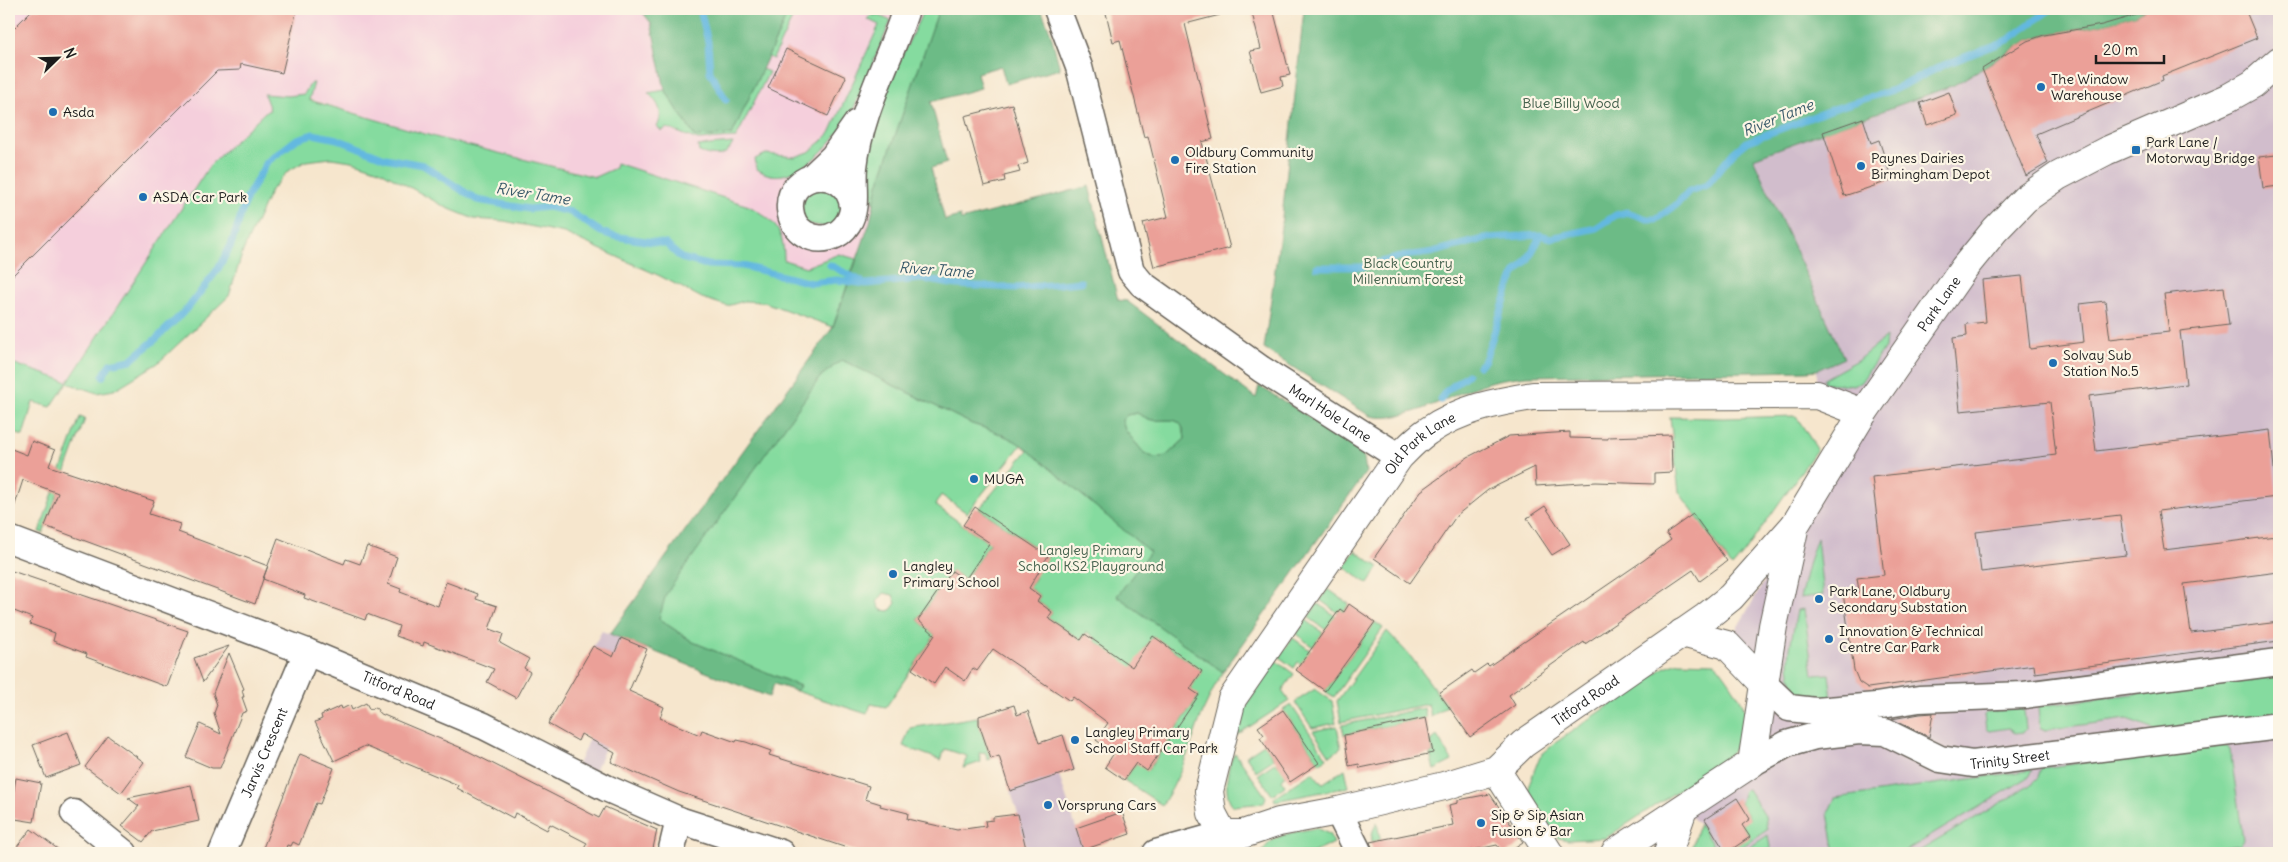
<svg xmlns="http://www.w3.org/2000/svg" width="2288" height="862" viewBox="0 0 2288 862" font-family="Delius,sans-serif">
<rect width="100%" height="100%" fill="#fcf5e5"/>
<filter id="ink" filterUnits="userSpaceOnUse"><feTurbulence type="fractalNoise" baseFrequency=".02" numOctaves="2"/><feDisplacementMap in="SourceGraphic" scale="10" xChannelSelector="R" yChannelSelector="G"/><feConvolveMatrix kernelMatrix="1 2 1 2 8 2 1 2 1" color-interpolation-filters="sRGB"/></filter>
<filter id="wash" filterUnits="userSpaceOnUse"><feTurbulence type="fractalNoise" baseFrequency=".0096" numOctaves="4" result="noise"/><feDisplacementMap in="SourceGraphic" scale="20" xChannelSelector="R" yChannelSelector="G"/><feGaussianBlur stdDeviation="1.12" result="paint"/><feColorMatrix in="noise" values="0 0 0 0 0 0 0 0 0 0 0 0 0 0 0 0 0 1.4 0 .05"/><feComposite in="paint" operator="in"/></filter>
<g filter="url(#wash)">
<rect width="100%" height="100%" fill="#f6e6cd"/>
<!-- built -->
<path fill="#f5cfdc" d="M 9,9 L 640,9 L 651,23 L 665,90 L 732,135 L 788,13 L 793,9 L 939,9 L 878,185 L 870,222 L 856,259 L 839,254 L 806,267 L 729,242 L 661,207 L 590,175 L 442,139 L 309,99 L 210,165 L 67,383 L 9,362 Z"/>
<!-- industrial -->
<path fill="#d1bdcc" d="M 2146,9 L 2279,9 L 2279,853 L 1718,853 L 1699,824 L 1683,809 L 1752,763 L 1765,685 L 1727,645 L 1863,414 L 1817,395 L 1817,370 L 1844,358 L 1753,158 L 1874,115 L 2044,35 L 2102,25 L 2136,15 Z
M 602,631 L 647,649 L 599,762 L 589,779 L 575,772 L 589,738 L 598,723 L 577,675 Z
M 1063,735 L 1075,770 L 1059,775 L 1084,853 L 1027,853 L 1019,817 L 999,756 Z"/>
<!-- green -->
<path fill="#85db9f" stroke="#507c5e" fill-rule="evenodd" d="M 793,9 L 809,9 L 792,19 L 773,59 L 768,57 L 788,13 Z
M 924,9 L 939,9 L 878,185 L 874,204 C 864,177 863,152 870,125 Z
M 872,15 L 878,15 L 891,21 C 881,43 872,66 862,88 C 858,98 854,110 848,119 C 831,145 791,193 757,169 L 755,159 L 766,154 L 795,157 L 809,152 L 821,142 L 830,133 L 879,25 L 867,19 Z
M 762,69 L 769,72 L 736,138 L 698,140 L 667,128 L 661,131 L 657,127 C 664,113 659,103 648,93 L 665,90 L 695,137 L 732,135 Z
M 311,83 L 314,83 L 309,100 L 442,139 L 595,177 L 615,168 L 616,163 L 749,206 C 775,221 784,230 784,260 L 806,267 L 839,254 L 856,259 L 833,327 L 764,302 L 744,301 L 727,306 L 702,298 L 660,276 L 564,233 L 504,221 L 474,219 L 447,208 L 379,170 L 352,161 L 331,158 L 306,161 L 288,171 L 271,190 L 243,251 L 229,296 L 158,363 L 114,390 L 97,393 L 67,383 L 51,407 L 33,402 L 23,436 L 9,431 L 9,362 L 68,382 L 210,165 L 265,112 L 270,110 L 264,94 L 288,96 L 304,94 Z
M 733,143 C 726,159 714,157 699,152 L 698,146 Z
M 818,187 L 844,198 L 836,229 L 804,223 C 802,201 799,199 818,187 Z
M 1886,337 L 1885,347 L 1861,382 L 1856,385 L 1824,383 L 1824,379 L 1858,360 Z
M 842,360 L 972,424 L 993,431 L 1022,444 L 967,513 L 941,495 L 935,505 L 986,541 L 992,540 L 965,580 L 952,571 L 918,620 L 935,635 L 886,707 L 871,704 L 867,714 L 796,691 L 800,686 L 693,642 L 659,619 L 665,594 L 821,376 ZM 884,593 L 893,595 L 896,603 L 890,611 L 881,610 L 877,602 Z
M 1137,413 C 1141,415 1147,419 1152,420 C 1170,422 1182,413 1185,439 L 1166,456 L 1155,458 L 1144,453 L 1125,430 L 1122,420 L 1127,415 Z
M 1796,416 L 1817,449 L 1744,553 L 1732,567 L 1679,492 L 1670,417 L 1723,418 Z
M 80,417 L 85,419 L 43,533 L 39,532 Z
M 1028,450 L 1150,552 L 1117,596 L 1223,672 C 1196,713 1190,765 1162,805 L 1124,780 L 1136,763 L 1148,770 L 1199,696 L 1190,689 L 1202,671 L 1153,636 L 1144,649 L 1150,653 L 1136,673 L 1095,641 L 1097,639 L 1087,632 L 1081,640 L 1048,618 L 1052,612 L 1037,601 L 1040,596 L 1031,589 L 1028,593 L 1026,592 L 1036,577 L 1032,574 L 1048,556 L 979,509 Z
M 1817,538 L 1823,595 L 1800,598 L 1809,561 Z
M 1355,551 L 1379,567 L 1368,584 L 1344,567 Z
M 1328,589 L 1349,604 L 1344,612 L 1340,610 L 1338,613 L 1320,600 Z
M 1318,604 L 1336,616 L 1326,630 L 1308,617 Z
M 1804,609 L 1813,675 L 1829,674 L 1832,699 L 1817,699 L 1802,696 C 1779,674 1793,638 1797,610 Z
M 1306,620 L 1323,633 L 1313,647 L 1296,634 Z
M 1375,622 L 1383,628 L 1334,697 L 1325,691 Z
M 1387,631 L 1411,657 L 1447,706 L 1431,717 L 1428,704 L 1341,722 L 1337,701 Z
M 1293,638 L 1311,651 L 1301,664 L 1298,662 L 1294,668 L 1279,657 Z
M 1276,661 L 1294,674 L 1282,691 L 1289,701 L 1237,735 L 1240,715 Z
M 1679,662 L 1715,663 C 1723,671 1745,703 1746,714 C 1746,728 1734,752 1724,760 L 1606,838 L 1568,840 L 1558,838 L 1529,794 L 1529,784 L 1540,756 L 1555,743 L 1665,667 Z
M 2279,675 L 2279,715 L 2160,731 L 2127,719 L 2045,730 L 2040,729 L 2038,708 L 2040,706 Z
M 1315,689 L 1332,701 L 1336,723 L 1312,728 L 1295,702 Z
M 1291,705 L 1327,758 L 1319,763 L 1283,710 Z
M 1424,708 L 1426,718 L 1344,735 L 1342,725 Z
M 2021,708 L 2024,710 L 2026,729 L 2023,733 L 2014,734 L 2009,728 L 1989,731 L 1986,729 L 1984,715 L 1987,712 Z
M 977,717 L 991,759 L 988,760 L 985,752 L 979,753 L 981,762 L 963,768 L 967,756 L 945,749 L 941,760 L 903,746 L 910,728 Z
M 1337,726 L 1341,748 L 1330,756 L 1313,731 Z
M 1437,736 L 1452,761 L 1434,770 L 1430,754 L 1433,753 L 1431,741 Z
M 1264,744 L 1274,759 L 1256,771 L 1246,756 Z
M 2227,745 L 2230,749 L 2243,839 L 2239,845 L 2184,853 L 1916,853 L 2029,786 L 2038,777 L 2041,768 Z
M 1235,753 L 1266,797 L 1264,803 L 1234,806 C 1222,798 1227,763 1235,753 Z
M 1276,762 L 1278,765 L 1281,763 L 1287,772 L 1282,780 L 1285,786 L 1272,795 L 1258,774 Z
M 1345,769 L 1349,787 L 1275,801 L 1274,798 L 1313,772 L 1322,784 Z
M 2033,770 L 2029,777 L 1902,853 L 1835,853 L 1828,813 L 1835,798 Z
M 1748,789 L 1765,816 L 1767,830 L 1733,853 L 1731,850 L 1750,837 L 1742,825 L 1750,819 L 1740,803 L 1744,791 Z
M 1377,823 L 1383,853 L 1376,853 C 1370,842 1370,834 1377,823 Z
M 1699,824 L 1718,853 L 1690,853 Z
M 1316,828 L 1329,834 L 1334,843 L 1312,853 L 1262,853 C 1271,833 1297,832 1316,828 Z
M 1768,835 L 1771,853 L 1741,853 Z"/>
<!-- forest -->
<path fill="#6cbb86" stroke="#446c51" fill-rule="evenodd" d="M 640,9 L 793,9 L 788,13 L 732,135 L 695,137 L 665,90 L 651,23 Z
M 939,9 L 1041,9 L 1050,31 L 1060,69 L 1006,84 L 1001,66 L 977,73 L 981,88 L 931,102 L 947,163 L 931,168 L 945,220 L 960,216 L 961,220 L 1089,186 L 1118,300 L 1127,301 L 1256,398 L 1259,386 L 1352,443 L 1364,458 L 1366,472 L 1223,672 L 1117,596 L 1150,552 L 1028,450 C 1012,437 992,430 972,424 L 842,360 L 821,376 L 666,594 L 659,619 L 693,642 L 800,686 L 796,691 L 774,684 L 769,697 L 610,634 L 833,327 L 870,222 L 878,185 ZM 1137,413 C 1141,415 1147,419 1152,420 C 1169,422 1183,413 1185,439 L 1166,456 L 1155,458 L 1144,453 L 1125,430 L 1122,420 L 1127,415 Z
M 1304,9 L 2146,9 L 2136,15 L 2102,25 L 2044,35 L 2027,41 L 1954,85 L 1753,158 L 1844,358 L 1817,370 L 1807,371 L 1527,376 C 1511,378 1496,379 1481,385 C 1448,396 1404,424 1370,416 L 1264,349 L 1281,227 Z"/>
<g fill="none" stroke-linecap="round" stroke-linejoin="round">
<!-- stream -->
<path stroke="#64b8e0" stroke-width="7" d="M 700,9 L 708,42 L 710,72 L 726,100
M 830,265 L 861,281
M 1317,267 L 1362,267 L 1402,256 L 1429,253 L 1488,238 L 1541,235 L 1551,238 L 1596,228 L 1616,215 L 1627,212 L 1647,219 L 1656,219 L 1675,206 L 1689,191 L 1707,185 L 1733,153 L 1746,142 L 1833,109 L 1893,90 L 1944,65 L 2008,40 L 2051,9
M 1479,366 L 1485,360 L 1511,281 L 1516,272 L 1527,261 L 1541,235
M 103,376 L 110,364 L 131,360 L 157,338 L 188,308 L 218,269 L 231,245 L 247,197 L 267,162 L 297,139 L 313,134 L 337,139 L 385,158 L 423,165 L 477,200 L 529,209 L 548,207 L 570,212 L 601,232 L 613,236 L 666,244 L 681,258 L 707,265 L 743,266 L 811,283 L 837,280 L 866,284 L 922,279 L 957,285 L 1017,288 L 1081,282
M 1441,400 L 1445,392 L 1467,375"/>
</g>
<g id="blocks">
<!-- building -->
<path fill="#eba098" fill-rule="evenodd" d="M 33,9 L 297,9 L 282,73 L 241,64 L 240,70 L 217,71 L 9,279 L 9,33 Z
M 1105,9 L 1220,9 L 1220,15 L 1185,24 L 1213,139 L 1202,142 L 1230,248 L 1154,267 L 1143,223 L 1168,217 L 1148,136 L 1144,137 L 1120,40 L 1113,42 Z
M 1251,9 L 1273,9 L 1290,75 L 1281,77 L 1283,86 L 1261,92 L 1250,51 L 1261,49 Z
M 2146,9 L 2245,9 L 2257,38 L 2162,76 L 2163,80 L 2036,134 L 2048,163 L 2026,176 L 1982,69 L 2027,41 L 2044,35 L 2102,25 L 2136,15 Z
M 786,49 L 846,77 L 828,116 L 768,88 Z
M 1949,92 L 1957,115 L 1927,125 L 1920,103 Z
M 1012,104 L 1028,163 L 1018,166 L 1020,172 L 1004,176 L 1005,181 L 984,186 L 965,116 Z
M 1863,118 L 1871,143 L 1879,140 L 1892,180 L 1844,196 L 1823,132 Z
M 2276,155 L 2279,186 L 2263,188 L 2259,157 Z
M 2022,276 L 2030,349 L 2084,342 L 2080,304 L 2105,301 L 2110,339 L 2169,332 L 2164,294 L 2224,287 L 2229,325 L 2180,331 L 2186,384 L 2089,396 L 2096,451 L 2270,430 L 2277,497 L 2158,511 L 2164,550 L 2276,536 L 2279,572 L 2184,584 L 2191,633 L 2279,622 L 2279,641 L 2035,673 L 2034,665 L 1868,688 L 1859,682 L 1854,670 L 1843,593 L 1859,591 L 1857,578 L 1884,575 L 1872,477 L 2056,455 L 2050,402 L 1960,411 L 1953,338 L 1967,336 L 1966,324 L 1986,322 L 1982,280 ZM 2120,515 L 2126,555 L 1981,572 L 1976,532 Z
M 1570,432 L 1570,438 L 1608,439 L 1608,437 L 1671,435 L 1672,472 L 1654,473 L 1654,484 L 1596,482 L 1536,486 L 1535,467 L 1488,490 L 1457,515 L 1410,583 L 1374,558 L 1421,491 L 1468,457 L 1509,436 Z
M 32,441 L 55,450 L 49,466 L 154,501 L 149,514 L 180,524 L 178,532 L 268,566 L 263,579 L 278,538 L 344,564 L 346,559 L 360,564 L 367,546 L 397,557 L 388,584 L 401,589 L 400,592 L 438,606 L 446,582 L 478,594 L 476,599 L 497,606 L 489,629 L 503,634 L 500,643 L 529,659 L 524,668 L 530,672 L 516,698 L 487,682 L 494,669 L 424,642 L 423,646 L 396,636 L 399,626 L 367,614 L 365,620 L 304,598 L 305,595 L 263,579 L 255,604 L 45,526 L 58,493 L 23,480 L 12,514 L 9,514 L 9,448 L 27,455 Z
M 1545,506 L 1570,544 L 1552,555 L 1527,518 Z
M 975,507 L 1048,556 L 1029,588 L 1040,596 L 1037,601 L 1052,612 L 1048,618 L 1081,640 L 1085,634 L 1132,667 L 1153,636 L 1202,671 L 1190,689 L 1199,695 L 1147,771 L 1136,763 L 1124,780 L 1105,767 L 1114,753 L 1096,740 L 1108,723 L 1073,697 L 1070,701 L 993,649 L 977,671 L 973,668 L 965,681 L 945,667 L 934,684 L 912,669 L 935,635 L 918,620 L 952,571 L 965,580 L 990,543 L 963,525 Z
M 1693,514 L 1727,561 L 1700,581 L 1693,570 L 1585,644 L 1584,642 L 1509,695 L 1515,705 L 1470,737 L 1439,693 L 1472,670 L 1474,673 L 1487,664 L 1489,666 L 1644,560 L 1671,540 L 1666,533 Z
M 9,570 L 188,631 L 167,687 L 86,657 L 87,654 L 53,641 L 55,633 L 30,624 L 32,618 L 9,609 Z
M 1349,604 L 1375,622 L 1325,691 L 1296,670 L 1340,609 L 1344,612 Z
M 621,638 L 647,649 L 629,691 L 664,707 L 660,718 L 700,735 L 702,730 L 736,742 L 737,740 L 746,742 L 771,751 L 769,755 L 869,786 L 865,799 L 881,804 L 880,806 L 908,813 L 907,819 L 957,830 L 986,826 L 985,821 L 993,820 L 993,817 L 1018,814 L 1027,853 L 862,853 L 679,792 L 611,762 L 615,753 L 581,734 L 578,741 L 548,724 L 593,646 L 613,657 Z
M 229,646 L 203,682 L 194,658 Z
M 229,653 L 244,689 L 242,690 L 244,697 L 242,697 L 247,711 L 242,713 L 220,768 L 212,768 L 186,757 L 200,724 L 221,734 L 214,713 L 217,705 L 213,693 Z
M 366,703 L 370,710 L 376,707 L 379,713 L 464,749 L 599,818 L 605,807 L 657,830 L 652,853 L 582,853 L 587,843 L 550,824 L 547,830 L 515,813 L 513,818 L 457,788 L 458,785 L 365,746 L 334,761 L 315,722 L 322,719 L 321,715 L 341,706 L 342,709 L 350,705 L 352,710 Z
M 1014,705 L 1017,715 L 1028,711 L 1039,743 L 1063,735 L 1074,770 L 1010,791 L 999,756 L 991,759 L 979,724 L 979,716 Z
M 1283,710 L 1319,763 L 1290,782 L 1260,738 L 1264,735 L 1258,727 Z
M 1933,713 L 1929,737 L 1892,719 L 1920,714 Z
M 1426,718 L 1433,753 L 1360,768 L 1359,764 L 1349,766 L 1344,735 Z
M 68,732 L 81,765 L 46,778 L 33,745 Z
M 108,736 L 144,762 L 121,793 L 85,767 Z
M 300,754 L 334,768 L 320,804 L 316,803 L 299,845 L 293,842 L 291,846 L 287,845 L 284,853 L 261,853 Z
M 16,778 L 41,783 L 34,822 L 9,818 Z
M 191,785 L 199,821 L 152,831 L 143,842 L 122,826 L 139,806 L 128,798 Z
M 1490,794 L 1523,842 L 1506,853 L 1503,853 L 1497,845 L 1459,853 L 1374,853 L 1370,842 L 1453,825 L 1449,805 L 1458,803 L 1458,800 Z
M 1737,798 L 1750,819 L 1742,825 L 1750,837 L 1726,853 L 1705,819 Z
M 1122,812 L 1130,834 L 1083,850 L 1076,828 Z
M 31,829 L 63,853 L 12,853 Z"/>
</g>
</g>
<g filter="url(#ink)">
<use href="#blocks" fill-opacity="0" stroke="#68635a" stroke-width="1"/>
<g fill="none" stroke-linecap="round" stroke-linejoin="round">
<!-- minor casing -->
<g stroke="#68635a" stroke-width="29">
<g id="minor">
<path id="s1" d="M 1057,9 L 1079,67 L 1131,271 L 1142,284 L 1261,369 L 1399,457"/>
<path d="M 812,177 L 833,157 L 857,123"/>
<path d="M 853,206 C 847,163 787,170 790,209 C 791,219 796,229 805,234 C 820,243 839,238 848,223 C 858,208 852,185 854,167 C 860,111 889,62 906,9"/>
<path id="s2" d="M 9,539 L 307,652 L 484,726 L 606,788 L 679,820 L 781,853"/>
<path d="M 1765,685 L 1789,708 L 1816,711 L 1876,706 L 1919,699 L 2024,695 L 2279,662"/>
<path id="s3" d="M 1752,763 L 1787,744 L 1815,736 L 1859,731 L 1885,732 L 1940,759 L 1973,764 L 2279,726"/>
<path d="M 1338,811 L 1359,853"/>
<path d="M 74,813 L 124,853"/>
<path id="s4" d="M 222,853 L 307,652"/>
<path d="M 671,853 L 679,820"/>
<path d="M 1156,853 L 1224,834"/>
</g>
</g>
<!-- major casing -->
<g stroke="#68635a" stroke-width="30">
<g id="major">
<path d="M 1682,633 L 1727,645 L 1765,685"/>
<path d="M 1496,770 L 1549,853"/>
<path id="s5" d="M 1224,834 L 1243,834 L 1279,822 L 1338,811 L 1444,786 L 1496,770 L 1523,744 L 1706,617 L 1731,597 L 1794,526"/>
<path id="s6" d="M 1233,853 L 1212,813 L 1209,791 L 1232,699 L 1399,457 C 1408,448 1417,438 1428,431 C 1460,409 1496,402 1533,396 L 1817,395 L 1863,413"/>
<path id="s7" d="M 1615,853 L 1752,763 L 1773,626 L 1795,525 L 1863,413 L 1964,268 L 1995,230 L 2025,199 L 2058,176 L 2106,151 L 2228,98 L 2253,84 L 2279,61"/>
<path d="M 1668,853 L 1683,809"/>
</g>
</g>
<!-- minor -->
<use href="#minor" stroke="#fff" stroke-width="26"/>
<!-- major -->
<use href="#major" stroke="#fff" stroke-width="28"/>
</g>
</g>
<!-- markers -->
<g fill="#1f6fb2" stroke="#fcf5e5" stroke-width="2">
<circle cx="2041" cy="87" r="5"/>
<circle cx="53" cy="112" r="5"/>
<rect x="2131" y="145" width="10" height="10" rx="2.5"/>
<circle cx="1175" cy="160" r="5"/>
<circle cx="1861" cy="166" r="5"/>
<circle cx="143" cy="197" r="5"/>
<circle cx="2053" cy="363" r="5"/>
<circle cx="974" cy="479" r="5"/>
<circle cx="893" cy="574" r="5"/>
<circle cx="1819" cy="599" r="5"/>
<circle cx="1829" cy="639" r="5"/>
<circle cx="1075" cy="740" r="5"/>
<circle cx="1048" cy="805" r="5"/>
<circle cx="1481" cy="823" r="5"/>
</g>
<g text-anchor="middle" stroke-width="4.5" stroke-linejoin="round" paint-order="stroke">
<!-- poi labels -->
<g font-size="14" fill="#1c1c1c" stroke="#fcf5e5" text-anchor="start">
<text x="2051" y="84">The Window<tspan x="2051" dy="16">Warehouse</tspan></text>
<text x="63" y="117">Asda</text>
<text x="2146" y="147">Park Lane /<tspan x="2146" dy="16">Motorway Bridge</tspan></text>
<text x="1185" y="157">Oldbury Community<tspan x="1185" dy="16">Fire Station</tspan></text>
<text x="1871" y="163">Paynes Dairies<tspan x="1871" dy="16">Birmingham Depot</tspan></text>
<text x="153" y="202">ASDA Car Park</text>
<text x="2063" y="360">Solvay Sub<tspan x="2063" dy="16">Station No.5</tspan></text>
<text x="984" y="484">MUGA</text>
<text x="903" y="571">Langley<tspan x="903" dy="16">Primary School</tspan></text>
<text x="1829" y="596">Park Lane, Oldbury<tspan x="1829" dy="16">Secondary Substation</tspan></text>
<text x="1839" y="636">Innovation &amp; Technical<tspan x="1839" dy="16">Centre Car Park</tspan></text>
<text x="1085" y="737">Langley Primary<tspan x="1085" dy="16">School Staff Car Park</tspan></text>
<text x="1058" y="810">Vorsprung Cars</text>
<text x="1491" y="820">Sip &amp; Sip Asian<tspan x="1491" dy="16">Fusion &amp; Bar</tspan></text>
</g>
<!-- park labels -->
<g font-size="14" fill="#415f4a" stroke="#fcf5e5">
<text x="1571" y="108">Blue Billy Wood</text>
<text x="1408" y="268">Black Country<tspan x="1408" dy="16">Millennium Forest</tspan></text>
<text x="1091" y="555">Langley Primary<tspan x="1091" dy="16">School KS2 Playground</tspan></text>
</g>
<!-- street labels -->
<g font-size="14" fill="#1c1c1c" stroke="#fcf5e5">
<text dy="5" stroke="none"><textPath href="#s7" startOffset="670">Park Lane</textPath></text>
<text dy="5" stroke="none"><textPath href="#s1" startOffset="518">Marl Hole Lane</textPath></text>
<text dy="5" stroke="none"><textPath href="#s6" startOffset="481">Old Park Lane</textPath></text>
<text dy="5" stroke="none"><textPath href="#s2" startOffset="418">Titford Road</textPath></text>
<text dy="5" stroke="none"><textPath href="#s5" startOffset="394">Titford Road</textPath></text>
<text dy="5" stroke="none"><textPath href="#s4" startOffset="109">Jarvis Crescent</textPath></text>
<text dy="5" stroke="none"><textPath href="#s3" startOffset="271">Trinity Street</textPath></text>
</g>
<!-- water labels -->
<g font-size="15" font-style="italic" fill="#395a6a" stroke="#fcf5e5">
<text transform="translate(1778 118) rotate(-22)" y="5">River Tame</text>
<text transform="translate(533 194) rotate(9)" y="5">River Tame</text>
<text transform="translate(936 270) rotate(4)" y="5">River Tame</text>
</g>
</g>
<!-- margin -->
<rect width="2288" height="862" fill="none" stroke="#fcf5e5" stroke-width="30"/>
<!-- north arrow -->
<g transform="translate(58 58) rotate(67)" stroke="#fcf5e5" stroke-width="4" paint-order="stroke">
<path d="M0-4L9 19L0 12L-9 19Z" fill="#1c1c1c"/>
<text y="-8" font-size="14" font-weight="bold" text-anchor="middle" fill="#1c1c1c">N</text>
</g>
<!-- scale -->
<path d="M2096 55v8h68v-8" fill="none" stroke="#1c1c1c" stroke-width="2.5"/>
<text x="2103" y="55" font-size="15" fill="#1c1c1c" stroke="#fcf5e5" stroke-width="4" paint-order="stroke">20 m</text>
</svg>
